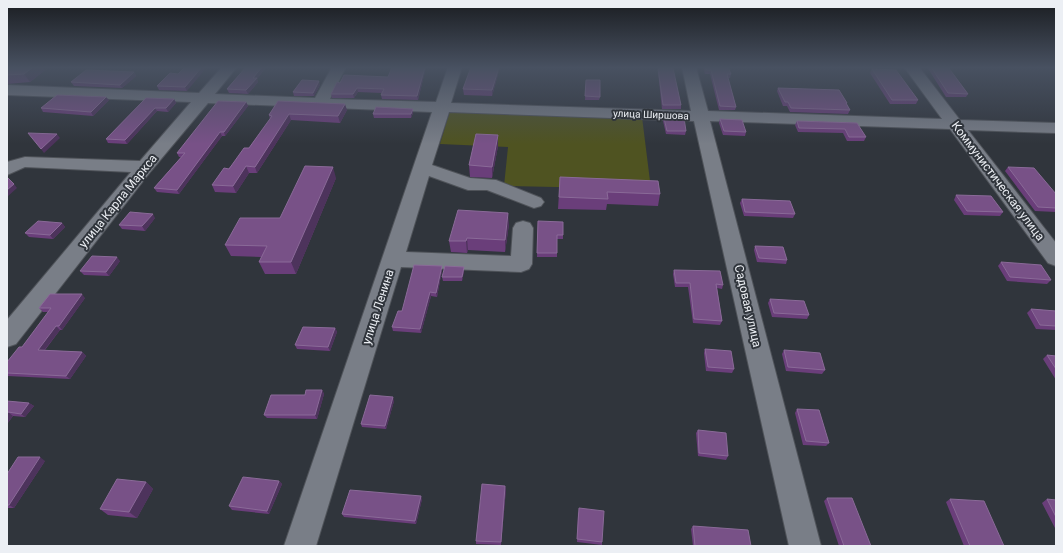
<svg xmlns="http://www.w3.org/2000/svg" width="1063" height="553" viewBox="0 0 1063 553" font-family="Roboto,sans-serif">
<rect width="100%" height="100%" fill="#30353c"/>
<!-- green -->
<path fill="#4f5321" d="M 450,111 L 642,117 L 651,189 L 504,186 L 508,147 L 440,144 Z"/>
<g fill="none" stroke-linecap="round" stroke-linejoin="round">
<!-- minor casing -->
<g stroke="#4f5359" stroke-width="2">
<path id="minor" d="M 222,67 L 237,67 L 215,94 L 315,98 L 332,67 L 346,67 L 330,99 L 436,102 L 448,67 L 462,67 L 451,103 L 691,111 L 682,67 L 696,67 L 708,111 L 942,119 L 904,67 L 919,67 L 960,120 L 1056,123 L 1056,133 L 968,130 L 1056,243 L 1056,266 L 1048,263 L 950,129 L 710,121 L 821,546 L 789,546 L 694,121 L 449,112 L 432,165 L 470,178 L 496,180 L 541,198 L 544,202 L 541,206 L 534,208 L 487,190 L 468,190 L 429,176 L 406,252 L 511,256 L 513,228 L 516,223 L 523,221 L 530,223 L 533,228 L 532,264 L 529,269 L 521,272 L 401,267 L 316,546 L 284,546 L 432,112 L 208,103 L 151,171 L 16,344 L 7,347 L 7,320 L 131,172 L 25,167 L 7,175 L 7,162 L 25,157 L 140,161 L 191,102 L 7,95 L 7,85 L 199,93 Z"/>
</g>
<!-- minor -->
<use href="#minor" fill="#797e87" fill-rule="evenodd"/>
</g>
<!-- wall -->
<path fill="#6a3e7a" d="M 7,67 L 45,70 L 30,82 L 7,84 Z
M 185,67 L 187,91 L 159,90 L 157,86 L 178,74 Z
M 246,67 L 266,67 L 257,79 L 258,82 L 248,94 L 229,93 L 227,89 Z
M 426,67 L 418,100 L 382,99 L 381,95 L 382,93 L 358,92 L 354,98 L 332,98 L 331,94 L 340,83 L 388,77 Z
M 500,67 L 492,96 L 464,95 L 463,89 Z
M 703,67 L 728,67 L 731,74 L 730,78 L 728,78 L 736,107 L 735,110 L 719,110 L 710,74 L 705,74 Z
M 927,67 L 948,67 L 968,94 L 966,97 L 946,97 Z
M 658,68 L 681,105 L 681,109 L 662,109 L 658,72 Z
M 872,69 L 918,100 L 916,104 L 890,104 L 870,73 Z
M 134,72 L 136,76 L 122,88 L 74,86 L 71,82 Z
M 586,80 L 600,97 L 599,100 L 585,100 Z
M 320,85 L 314,96 L 294,96 L 293,92 Z
M 778,88 L 847,103 L 846,105 L 850,110 L 848,114 L 790,112 L 787,106 L 783,106 L 777,91 Z
M 146,98 L 174,99 L 176,103 L 168,112 L 157,111 L 127,144 L 108,143 L 106,139 Z
M 109,100 L 93,116 L 43,112 L 41,108 Z
M 278,101 L 347,110 L 340,123 L 291,120 L 257,173 L 249,173 L 236,193 L 215,192 L 212,185 L 249,148 L 270,119 L 269,115 Z
M 246,102 L 248,106 L 225,136 L 222,136 L 179,194 L 157,192 L 154,188 L 181,157 L 179,157 L 177,153 Z
M 413,113 L 411,118 L 374,118 L 373,114 Z
M 664,118 L 686,131 L 685,135 L 666,134 L 663,121 Z
M 720,119 L 746,132 L 745,136 L 723,135 L 719,123 Z
M 797,121 L 857,123 L 866,137 L 864,141 L 847,141 L 843,133 L 798,132 L 795,125 Z
M 498,146 L 492,178 L 470,177 L 469,165 Z
M 1008,167 L 1056,194 L 1056,212 L 1035,211 L 1005,171 Z
M 560,177 L 660,194 L 658,206 L 607,204 L 606,210 L 558,209 Z
M 336,178 L 296,274 L 265,274 L 259,262 L 261,257 L 231,256 L 225,245 L 280,218 Z
M 956,195 L 1003,212 L 1000,216 L 964,215 L 954,200 Z
M 742,199 L 795,214 L 793,218 L 744,216 L 740,203 Z
M 155,218 L 145,231 L 122,229 L 119,225 Z
M 538,221 L 563,235 L 563,239 L 557,239 L 557,257 L 537,257 Z
M 62,223 L 65,227 L 53,239 L 29,237 L 25,233 Z
M 509,224 L 505,252 L 468,250 L 467,253 L 451,252 L 449,241 Z
M 755,246 L 787,260 L 786,264 L 757,262 L 754,250 Z
M 120,261 L 109,276 L 84,275 L 80,271 Z
M 1001,262 L 1051,280 L 1047,284 L 1007,281 L 998,266 Z
M 442,270 L 437,297 L 431,296 L 421,333 L 393,331 L 392,327 L 402,311 Z
M 674,270 L 723,285 L 722,289 L 717,288 L 722,321 L 720,325 L 693,323 L 688,287 L 675,287 L 673,274 Z
M 464,271 L 462,281 L 443,281 L 442,277 Z
M 85,298 L 62,330 L 60,330 L 45,350 L 82,352 L 86,356 L 70,379 L 7,376 L 7,362 L 22,347 L 49,312 L 43,312 L 39,308 Z
M 770,299 L 809,315 L 807,319 L 772,317 L 768,303 Z
M 1031,309 L 1056,311 L 1056,330 L 1036,329 L 1027,313 Z
M 335,328 L 337,332 L 330,351 L 297,349 L 295,345 Z
M 705,349 L 734,369 L 732,373 L 706,371 L 704,353 Z
M 784,350 L 825,370 L 822,374 L 786,371 L 782,354 Z
M 1047,355 L 1056,356 L 1056,380 L 1043,359 Z
M 322,390 L 324,394 L 317,419 L 267,418 L 264,415 Z
M 7,401 L 29,403 L 34,406 L 25,417 L 13,416 L 7,424 Z
M 394,401 L 386,429 L 362,427 L 361,424 Z
M 797,409 L 829,443 L 826,446 L 803,445 L 795,413 Z
M 698,430 L 728,456 L 726,460 L 698,456 L 696,433 Z
M 45,461 L 14,508 L 7,508 L 7,474 Z
M 279,481 L 282,484 L 269,514 L 232,510 L 229,506 Z
M 146,482 L 153,489 L 137,518 L 108,515 L 100,509 Z
M 506,489 L 501,545 L 476,544 L 476,541 Z
M 827,498 L 871,546 L 839,546 L 824,501 Z
M 422,499 L 416,524 L 344,517 L 342,514 Z
M 950,499 L 1004,546 L 964,546 L 946,502 Z
M 1047,499 L 1056,500 L 1056,530 L 1042,503 Z
M 578,512 L 602,542 L 602,545 L 577,542 Z
M 693,526 L 751,546 L 693,546 L 691,529 Z"/>
<!-- shaded-wall -->
<path fill="#4d335c" d="M 32,67 L 43,67 L 45,70 L 30,82 L 24,74 Z
M 202,67 L 207,67 L 187,91 L 185,87 Z
M 262,67 L 266,67 L 257,79 L 258,82 L 248,94 L 246,90 L 253,78 Z
M 425,67 L 426,67 L 418,100 L 417,96 Z
M 499,67 L 500,67 L 492,96 L 492,90 Z
M 134,72 L 136,76 L 122,88 L 120,85 Z
M 319,81 L 320,85 L 314,96 L 313,93 Z
M 357,88 L 358,92 L 354,98 L 353,94 Z
M 106,97 L 109,100 L 93,116 L 91,112 Z
M 174,99 L 176,103 L 168,112 L 166,108 Z
M 246,102 L 248,106 L 225,136 L 224,132 Z
M 345,104 L 347,110 L 340,123 L 338,116 Z
M 155,108 L 157,111 L 127,144 L 125,140 Z
M 413,109 L 413,113 L 411,118 L 411,114 Z
M 289,114 L 291,120 L 257,173 L 255,167 Z
M 220,132 L 222,136 L 179,194 L 177,190 Z
M 57,134 L 60,138 L 44,153 L 41,149 Z
M 498,135 L 498,146 L 492,178 L 492,167 Z
M 246,166 L 249,173 L 236,193 L 233,186 Z
M 333,167 L 336,178 L 296,274 L 291,262 Z
M 14,184 L 17,188 L 7,197 L 7,190 Z
M 508,213 L 509,224 L 505,252 L 505,240 Z
M 153,214 L 155,218 L 145,231 L 142,226 Z
M 62,223 L 65,227 L 53,239 L 50,235 Z
M 467,238 L 468,250 L 467,253 L 466,241 Z
M 117,257 L 120,261 L 109,276 L 106,272 Z
M 442,266 L 442,270 L 437,297 L 436,293 Z
M 464,267 L 464,271 L 462,281 L 462,277 Z
M 430,292 L 431,296 L 421,333 L 420,329 Z
M 82,294 L 85,298 L 62,330 L 59,326 Z
M 56,326 L 60,330 L 42,353 L 38,350 Z
M 335,328 L 337,332 L 330,351 L 328,347 Z
M 82,352 L 86,356 L 70,379 L 66,376 Z
M 322,390 L 324,394 L 317,419 L 315,415 Z
M 393,397 L 394,401 L 386,429 L 385,426 Z
M 29,403 L 34,406 L 25,417 L 21,414 Z
M 8,412 L 13,416 L 7,424 L 7,414 Z
M 40,457 L 45,461 L 14,508 L 9,505 Z
M 279,481 L 282,484 L 269,514 L 267,511 Z
M 146,482 L 153,489 L 137,518 L 129,512 Z
M 505,486 L 506,489 L 501,545 L 501,542 Z
M 421,496 L 422,499 L 416,524 L 415,521 Z"/>
<!-- building -->
<path fill="#785187" stroke="#8a6a98" d="M 7,67 L 33,67 L 24,74 L 7,75 Z
M 185,67 L 202,67 L 185,87 L 157,86 L 170,73 L 178,74 Z
M 246,67 L 262,67 L 253,78 L 257,78 L 246,90 L 227,89 Z
M 392,67 L 425,67 L 417,96 L 381,95 L 384,89 L 357,88 L 353,94 L 331,94 L 337,82 L 340,83 L 344,75 L 388,77 Z
M 471,67 L 499,67 L 492,90 L 463,89 Z
M 705,67 L 728,67 L 731,74 L 727,74 L 736,107 L 720,106 L 711,70 L 706,70 Z
M 931,67 L 948,67 L 968,94 L 948,93 Z
M 658,68 L 673,68 L 681,105 L 663,105 Z
M 872,69 L 896,70 L 918,100 L 892,100 Z
M 86,70 L 134,72 L 120,85 L 71,82 Z
M 302,80 L 319,81 L 313,93 L 293,92 Z
M 586,80 L 600,80 L 600,97 L 585,96 Z
M 778,88 L 839,90 L 847,103 L 846,103 L 850,110 L 791,108 L 788,102 L 785,102 Z
M 57,95 L 106,97 L 91,112 L 41,108 Z
M 146,98 L 174,99 L 166,108 L 155,108 L 125,140 L 106,139 Z
M 218,101 L 246,102 L 224,132 L 220,132 L 177,190 L 154,188 L 185,153 L 177,153 Z
M 278,101 L 345,104 L 338,116 L 289,114 L 255,167 L 246,166 L 233,186 L 212,185 L 224,168 L 229,169 L 244,148 L 249,148 L 272,116 L 269,115 Z
M 376,107 L 413,109 L 411,114 L 373,114 Z
M 664,118 L 684,118 L 686,131 L 667,131 Z
M 720,119 L 742,120 L 746,132 L 724,131 Z
M 797,121 L 857,123 L 866,137 L 849,137 L 845,129 L 799,128 Z
M 28,133 L 57,134 L 41,149 Z
M 476,134 L 498,135 L 492,167 L 469,165 Z
M 305,166 L 333,167 L 291,262 L 259,262 L 267,246 L 225,245 L 240,218 L 280,218 Z
M 1008,167 L 1034,168 L 1056,194 L 1056,208 L 1038,207 Z
M 7,177 L 14,184 L 7,190 Z
M 560,177 L 658,181 L 660,194 L 607,192 L 608,199 L 559,197 Z
M 956,195 L 991,196 L 1003,212 L 967,211 Z
M 742,199 L 790,201 L 795,214 L 745,212 Z
M 458,210 L 508,213 L 505,240 L 467,238 L 466,241 L 449,241 Z
M 130,212 L 153,214 L 142,226 L 119,225 Z
M 38,221 L 62,223 L 50,235 L 25,233 Z
M 538,221 L 563,222 L 563,235 L 557,235 L 557,253 L 537,253 Z
M 755,246 L 783,247 L 787,260 L 759,258 Z
M 92,256 L 117,257 L 106,272 L 80,271 Z
M 1001,262 L 1041,265 L 1051,280 L 1010,277 Z
M 414,265 L 442,266 L 436,293 L 430,292 L 420,329 L 392,327 L 398,311 L 402,311 Z
M 445,266 L 464,267 L 462,277 L 442,277 Z
M 674,270 L 720,271 L 723,285 L 716,284 L 722,321 L 694,319 L 690,283 L 676,283 Z
M 50,294 L 82,294 L 59,326 L 56,326 L 38,350 L 82,352 L 66,376 L 7,373 L 7,362 L 19,347 L 22,347 L 51,308 L 39,308 Z
M 770,299 L 804,301 L 809,315 L 774,313 Z
M 1031,309 L 1056,311 L 1056,326 L 1040,325 Z
M 303,327 L 335,328 L 328,347 L 295,345 Z
M 705,349 L 731,351 L 734,369 L 708,367 Z
M 784,350 L 820,353 L 825,370 L 788,367 Z
M 1047,355 L 1056,356 L 1056,369 Z
M 306,390 L 322,390 L 315,415 L 264,415 L 271,395 L 305,395 Z
M 370,395 L 393,397 L 385,426 L 361,424 Z
M 7,401 L 29,403 L 21,414 L 8,412 L 7,414 Z
M 797,409 L 819,410 L 829,443 L 806,441 Z
M 698,430 L 726,433 L 728,456 L 699,453 Z
M 18,457 L 40,457 L 9,505 L 7,505 L 7,474 Z
M 243,477 L 279,481 L 267,511 L 229,506 Z
M 117,479 L 146,482 L 129,512 L 100,509 Z
M 482,484 L 505,486 L 501,542 L 476,541 Z
M 350,490 L 421,496 L 415,521 L 342,514 Z
M 827,498 L 852,498 L 871,546 L 844,546 Z
M 950,499 L 984,501 L 1004,546 L 970,546 Z
M 1047,499 L 1056,500 L 1056,517 Z
M 579,508 L 604,511 L 602,542 L 577,539 Z
M 693,526 L 748,530 L 751,546 L 695,546 Z"/>
<!-- sky -->
<linearGradient id="sky" x2="0" y2="1"><stop stop-color="#1a1d21"/><stop offset="0.47" stop-color="#485161"/><stop offset="1" stop-color="#485161" stop-opacity="0"/></linearGradient>
<rect width="1063" height="144" fill="url(#sky)"/>
<g text-anchor="middle" stroke-width="4" stroke-linejoin="round" paint-order="stroke">
<!-- far-street labels -->
<g font-size="10" fill="#eceff4" stroke="#30353c">
<text transform="translate(651 114) rotate(2)" y="4">улица Ширшова</text>
</g>
<!-- street labels -->
<g font-size="12" fill="#eceff4" stroke="#30353c">
<text transform="translate(998 181) rotate(53)" y="4">Коммунистическая улица</text>
<text transform="translate(118 201) rotate(-51)" y="4">улица Карла Маркса</text>
<text transform="translate(748 306) rotate(77)" y="4">Садовая улица</text>
<text transform="translate(378 307) rotate(-72)" y="4">улица Ленина</text>
</g>
</g>
<!-- border -->
<rect width="1063" height="553" fill="none" stroke="#eceff4" stroke-width="16"/>
</svg>
